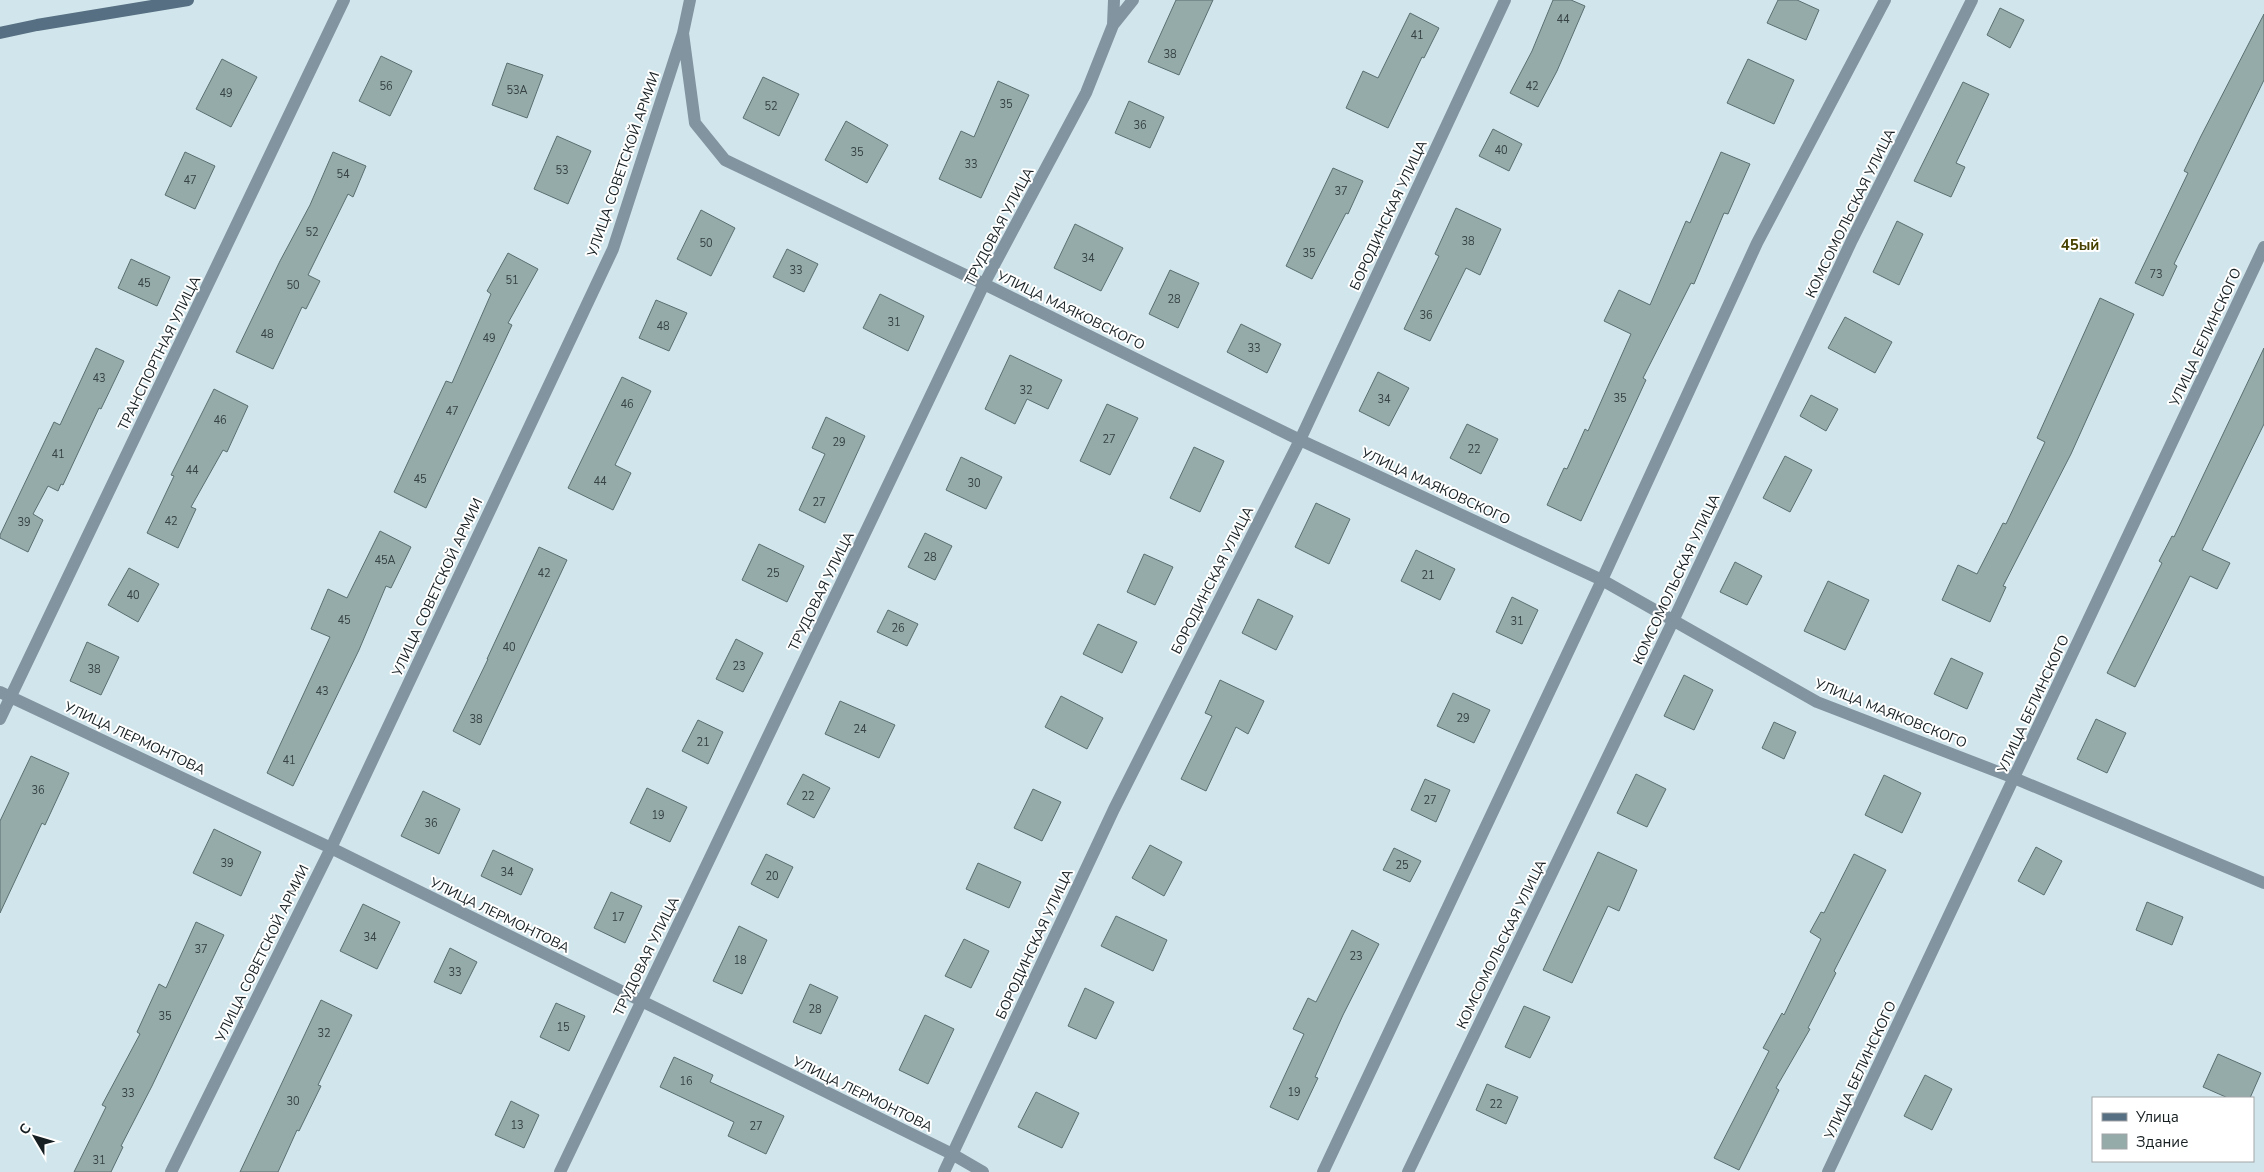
<svg xmlns="http://www.w3.org/2000/svg" width="2264" height="1172" viewBox="0 0 2264 1172" font-family="'Nunito Sans',sans-serif">
<rect width="100%" height="100%" fill="#d0e6ec"/>
<!-- building -->
<path fill="#95abaa" stroke="#5a6f6f" d="M 1176,0 L 1213,0 L 1179,75 L 1148,62 Z
M 1553,0 L 1571,0 L 1585,6 L 1557,71 L 1538,107 L 1510,93 L 1532,51 Z
M 1778,0 L 1797,0 L 1819,10 L 1806,40 L 1767,23 Z
M 2000,8 L 2024,20 L 2010,48 L 1987,35 Z
M 1410,13 L 1439,28 L 1424,58 L 1422,57 L 1388,128 L 1346,108 L 1363,71 L 1378,78 Z
M 2264,14 L 2264,80 L 2174,264 L 2177,266 L 2163,296 L 2135,283 L 2188,173 L 2184,171 L 2201,136 Z
M 381,56 L 412,71 L 390,116 L 359,101 Z
M 222,59 L 257,77 L 231,127 L 196,109 Z
M 1748,59 L 1794,80 L 1774,124 L 1727,103 Z
M 507,63 L 543,75 L 527,118 L 492,105 Z
M 763,77 L 799,94 L 779,136 L 743,118 Z
M 998,81 L 1029,95 L 981,198 L 939,179 L 961,131 L 974,137 Z
M 1963,82 L 1989,94 L 1956,163 L 1965,167 L 1951,197 L 1914,181 Z
M 1129,101 L 1164,117 L 1150,148 L 1115,133 Z
M 846,121 L 888,145 L 867,183 L 825,160 Z
M 1493,129 L 1522,144 L 1509,171 L 1479,156 Z
M 557,136 L 591,151 L 568,204 L 534,189 Z
M 185,152 L 215,166 L 195,209 L 165,195 Z
M 333,152 L 366,166 L 353,197 L 348,194 L 308,275 L 320,281 L 306,309 L 302,307 L 273,369 L 236,352 L 280,261 L 310,205 Z
M 1721,152 L 1750,164 L 1728,214 L 1724,213 L 1694,284 L 1691,283 L 1643,378 L 1646,380 L 1581,521 L 1547,505 L 1564,468 L 1567,469 L 1585,429 L 1588,431 L 1631,334 L 1604,321 L 1619,290 L 1650,305 L 1686,221 L 1690,223 Z
M 1333,168 L 1363,181 L 1348,214 L 1346,213 L 1312,279 L 1286,266 Z
M 1456,208 L 1501,229 L 1480,275 L 1466,268 L 1430,341 L 1404,329 L 1439,256 L 1435,254 Z
M 701,210 L 735,228 L 711,276 L 677,259 Z
M 1897,221 L 1923,234 L 1899,285 L 1873,272 Z
M 1075,224 L 1123,248 L 1101,291 L 1054,268 Z
M 787,249 L 818,264 L 804,292 L 773,277 Z
M 508,253 L 538,269 L 508,323 L 512,325 L 426,508 L 394,492 L 446,381 L 452,383 L 491,294 L 487,291 Z
M 131,259 L 170,277 L 157,306 L 118,288 Z
M 1170,270 L 1199,283 L 1178,328 L 1149,314 Z
M 880,294 L 924,316 L 908,351 L 863,328 Z
M 2100,298 L 2134,314 L 2071,454 L 2003,586 L 2006,587 L 1990,622 L 1942,600 L 1958,565 L 1977,574 L 2003,523 L 2006,524 L 2045,442 L 2037,438 Z
M 656,300 L 687,313 L 669,351 L 639,338 Z
M 1845,317 L 1892,342 L 1875,373 L 1828,348 Z
M 1241,324 L 1281,344 L 1267,373 L 1227,352 Z
M 96,348 L 124,361 L 101,409 L 99,408 L 63,485 L 61,484 L 58,491 L 48,486 L 33,514 L 43,520 L 28,552 L 0,538 L 0,535 L 54,422 L 60,425 Z
M 2264,348 L 2264,424 L 2202,550 L 2230,563 L 2217,589 L 2190,576 L 2135,687 L 2107,673 L 2162,563 L 2159,561 L 2172,536 L 2174,537 Z
M 1010,355 L 1062,380 L 1048,409 L 1027,399 L 1015,424 L 985,409 Z
M 1378,372 L 1409,388 L 1389,426 L 1359,411 Z
M 622,377 L 651,391 L 615,465 L 631,473 L 613,510 L 568,488 Z
M 214,389 L 248,406 L 227,452 L 223,450 L 191,507 L 196,509 L 178,548 L 147,533 L 174,476 L 171,475 Z
M 1811,395 L 1838,409 L 1826,431 L 1800,416 Z
M 1107,404 L 1138,418 L 1110,475 L 1080,461 Z
M 826,417 L 865,436 L 825,523 L 799,510 L 825,454 L 812,448 Z
M 1467,424 L 1498,439 L 1481,474 L 1450,458 Z
M 1194,447 L 1224,461 L 1200,512 L 1170,498 Z
M 1785,456 L 1812,470 L 1790,512 L 1763,498 Z
M 961,457 L 1002,477 L 986,509 L 946,490 Z
M 1316,503 L 1350,519 L 1329,564 L 1295,547 Z
M 380,531 L 411,547 L 391,588 L 386,586 L 359,650 L 293,786 L 267,773 L 330,637 L 311,629 L 328,589 L 347,598 Z
M 925,533 L 952,546 L 935,580 L 908,567 Z
M 759,544 L 804,566 L 787,602 L 742,580 Z
M 539,547 L 567,560 L 480,745 L 453,731 L 488,659 L 487,659 Z
M 1416,550 L 1455,569 L 1440,600 L 1401,581 Z
M 1144,554 L 1173,567 L 1155,605 L 1127,592 Z
M 1735,562 L 1762,576 L 1747,605 L 1720,592 Z
M 129,568 L 159,584 L 138,622 L 108,605 Z
M 1828,581 L 1869,600 L 1845,650 L 1804,631 Z
M 1512,597 L 1538,610 L 1522,644 L 1496,632 Z
M 1258,599 L 1293,616 L 1276,650 L 1242,633 Z
M 888,610 L 918,624 L 907,646 L 877,632 Z
M 1098,624 L 1137,642 L 1122,673 L 1083,654 Z
M 736,639 L 763,653 L 743,692 L 716,679 Z
M 87,642 L 119,657 L 101,695 L 70,681 Z
M 1951,658 L 1983,673 L 1967,709 L 1934,694 Z
M 1684,675 L 1713,690 L 1694,730 L 1664,716 Z
M 1220,680 L 1264,701 L 1248,734 L 1236,727 L 1206,791 L 1181,779 L 1212,716 L 1205,713 Z
M 1453,693 L 1490,710 L 1474,743 L 1437,726 Z
M 1061,696 L 1103,718 L 1087,749 L 1045,727 Z
M 840,701 L 895,725 L 879,758 L 825,734 Z
M 2096,719 L 2126,733 L 2107,773 L 2077,759 Z
M 698,720 L 723,732 L 708,764 L 682,751 Z
M 1774,722 L 1796,732 L 1784,759 L 1762,748 Z
M 31,756 L 69,773 L 45,825 L 42,823 L 0,913 L 0,821 Z
M 803,774 L 830,788 L 814,818 L 787,804 Z
M 1636,774 L 1666,789 L 1647,827 L 1617,813 Z
M 1884,775 L 1921,793 L 1902,833 L 1865,815 Z
M 1425,779 L 1450,790 L 1436,822 L 1411,810 Z
M 647,788 L 687,807 L 670,842 L 630,823 Z
M 1033,789 L 1061,802 L 1042,841 L 1014,828 Z
M 423,791 L 460,809 L 439,854 L 401,836 Z
M 214,829 L 261,852 L 241,896 L 193,873 Z
M 1150,845 L 1182,862 L 1164,896 L 1132,878 Z
M 2036,847 L 2062,861 L 2044,895 L 2018,881 Z
M 1394,848 L 1421,861 L 1410,882 L 1383,870 Z
M 493,850 L 533,869 L 521,895 L 481,876 Z
M 1598,852 L 1637,870 L 1619,911 L 1608,906 L 1572,983 L 1543,970 Z
M 766,854 L 793,867 L 778,898 L 751,884 Z
M 1854,854 L 1886,870 L 1834,971 L 1836,973 L 1808,1028 L 1810,1029 L 1776,1088 L 1779,1090 L 1739,1170 L 1714,1158 L 1769,1051 L 1763,1048 L 1782,1013 L 1784,1015 L 1821,939 L 1810,932 L 1821,912 L 1824,913 Z
M 978,863 L 1021,882 L 1009,908 L 966,889 Z
M 611,892 L 642,906 L 625,943 L 594,928 Z
M 2147,902 L 2183,917 L 2172,945 L 2136,930 Z
M 363,904 L 400,922 L 377,969 L 340,951 Z
M 1116,916 L 1167,940 L 1153,971 L 1101,946 Z
M 196,922 L 224,935 L 152,1086 L 121,1146 L 123,1147 L 111,1172 L 74,1172 L 106,1107 L 102,1105 L 140,1034 L 137,1032 L 159,984 L 166,988 Z
M 739,926 L 767,940 L 742,994 L 713,981 Z
M 1352,930 L 1379,944 L 1343,1015 L 1315,1077 L 1318,1078 L 1298,1120 L 1270,1107 L 1304,1034 L 1293,1029 L 1308,998 L 1316,1002 Z
M 964,939 L 989,951 L 971,988 L 945,976 Z
M 450,948 L 477,962 L 461,994 L 434,982 Z
M 810,984 L 838,997 L 821,1034 L 793,1022 Z
M 1085,988 L 1114,1002 L 1096,1039 L 1068,1026 Z
M 321,1000 L 352,1015 L 318,1085 L 321,1086 L 299,1131 L 297,1130 L 278,1172 L 240,1172 Z
M 556,1003 L 585,1016 L 569,1051 L 540,1037 Z
M 1524,1006 L 1550,1017 L 1530,1058 L 1505,1047 Z
M 925,1015 L 954,1029 L 928,1084 L 899,1070 Z
M 2218,1054 L 2261,1073 L 2250,1098 L 2228,1098 L 2203,1087 Z
M 674,1057 L 713,1075 L 710,1082 L 784,1116 L 766,1154 L 728,1136 L 734,1122 L 660,1087 Z
M 1925,1075 L 1952,1089 L 1932,1130 L 1904,1116 Z
M 1487,1084 L 1518,1097 L 1506,1124 L 1476,1110 Z
M 1036,1092 L 1079,1113 L 1062,1148 L 1018,1127 Z
M 511,1101 L 539,1115 L 524,1148 L 495,1135 Z"/>
<g fill="none" stroke-linecap="round" stroke-linejoin="round">
<!-- minor -->
<path stroke="#8394a1" stroke-width="12" d="M 1113,25 L 1133,0
M 683,33 L 695,123 L 725,160 L 984,284 L 1300,440 L 1602,580 L 1817,702 L 2014,778 L 2264,883
M 0,692 L 331,848 L 952,1154 L 983,1172
M 0,719 L 344,0
M 171,1172 L 331,848 L 613,249 L 683,33 L 690,0
M 560,1172 L 984,284 L 1086,93 L 1113,25 L 1114,0
M 944,1172 L 1114,809 L 1300,440 L 1505,0
M 1323,1172 L 1602,580 L 1757,243 L 1885,0
M 1408,1172 L 1674,619 L 1852,240 L 1972,0
M 1828,1172 L 2264,247"/>
<!-- secondary -->
<path stroke="#566f82" stroke-width="12" d="M 0,33 L 37,25 L 188,0"/>
</g>
<g text-anchor="middle" stroke-width="4" stroke-linejoin="round" paint-order="stroke">
<!-- number labels -->
<g font-size="11" fill="#364244">
<text x="1563" y="23">44</text>
<text x="1417" y="39">41</text>
<text x="1170" y="58">38</text>
<text x="386" y="90">56</text>
<text x="1532" y="90">42</text>
<text x="517" y="94">53А</text>
<text x="226" y="97">49</text>
<text x="1006" y="108">35</text>
<text x="771" y="110">52</text>
<text x="1140" y="129">36</text>
<text x="1501" y="154">40</text>
<text x="857" y="156">35</text>
<text x="971" y="168">33</text>
<text x="562" y="174">53</text>
<text x="343" y="178">54</text>
<text x="190" y="184">47</text>
<text x="1341" y="195">37</text>
<text x="312" y="236">52</text>
<text x="1468" y="245">38</text>
<text x="706" y="247">50</text>
<text x="1309" y="257">35</text>
<text x="1088" y="262">34</text>
<text x="796" y="274">33</text>
<text x="2156" y="278">73</text>
<text x="512" y="284">51</text>
<text x="144" y="287">45</text>
<text x="293" y="289">50</text>
<text x="1174" y="303">28</text>
<text x="1426" y="319">36</text>
<text x="894" y="326">31</text>
<text x="663" y="330">48</text>
<text x="267" y="338">48</text>
<text x="489" y="342">49</text>
<text x="1254" y="352">33</text>
<text x="99" y="382">43</text>
<text x="1026" y="394">32</text>
<text x="1620" y="402">35</text>
<text x="1384" y="403">34</text>
<text x="627" y="408">46</text>
<text x="452" y="415">47</text>
<text x="220" y="424">46</text>
<text x="1109" y="443">27</text>
<text x="839" y="446">29</text>
<text x="1474" y="453">22</text>
<text x="58" y="458">41</text>
<text x="192" y="474">44</text>
<text x="420" y="483">45</text>
<text x="600" y="485">44</text>
<text x="974" y="487">30</text>
<text x="819" y="506">27</text>
<text x="171" y="525">42</text>
<text x="24" y="526">39</text>
<text x="930" y="561">28</text>
<text x="385" y="564">45А</text>
<text x="544" y="577">42</text>
<text x="773" y="577">25</text>
<text x="1428" y="579">21</text>
<text x="133" y="599">40</text>
<text x="344" y="624">45</text>
<text x="1517" y="625">31</text>
<text x="898" y="632">26</text>
<text x="509" y="651">40</text>
<text x="739" y="670">23</text>
<text x="94" y="673">38</text>
<text x="322" y="695">43</text>
<text x="1463" y="722">29</text>
<text x="476" y="723">38</text>
<text x="860" y="733">24</text>
<text x="703" y="746">21</text>
<text x="289" y="764">41</text>
<text x="38" y="794">36</text>
<text x="808" y="800">22</text>
<text x="1430" y="804">27</text>
<text x="658" y="819">19</text>
<text x="431" y="827">36</text>
<text x="227" y="867">39</text>
<text x="1402" y="869">25</text>
<text x="507" y="876">34</text>
<text x="772" y="880">20</text>
<text x="618" y="921">17</text>
<text x="370" y="941">34</text>
<text x="201" y="953">37</text>
<text x="1356" y="960">23</text>
<text x="740" y="964">18</text>
<text x="455" y="976">33</text>
<text x="815" y="1013">28</text>
<text x="165" y="1020">35</text>
<text x="563" y="1031">15</text>
<text x="324" y="1037">32</text>
<text x="686" y="1085">16</text>
<text x="1294" y="1096">19</text>
<text x="128" y="1097">33</text>
<text x="293" y="1105">30</text>
<text x="1496" y="1108">22</text>
<text x="517" y="1129">13</text>
<text x="756" y="1130">27</text>
<text x="99" y="1164">31</text>
</g>
<!-- street labels -->
<g font-size="14" fill="#171f22" stroke="#fff">
<text transform="translate(623 164) rotate(-71)" y="5">УЛИЦА СОВЕТСКОЙ АРМИИ</text>
<text transform="translate(1850 213) rotate(-64)" y="5">КОМСОМОЛЬСКАЯ УЛИЦА</text>
<text transform="translate(1388 215) rotate(-65)" y="5">БОРОДИНСКАЯ УЛИЦА</text>
<text transform="translate(999 226) rotate(-62)" y="5">ТРУДОВАЯ УЛИЦА</text>
<text transform="translate(1071 310) rotate(26)" y="5">УЛИЦА МАЯКОВСКОГО</text>
<text transform="translate(2205 337) rotate(-65)" y="5">УЛИЦА БЕЛИНСКОГО</text>
<text transform="translate(159 353) rotate(-64)" y="5">ТРАНСПОРТНАЯ УЛИЦА</text>
<text transform="translate(1436 486) rotate(25)" y="5">УЛИЦА МАЯКОВСКОГО</text>
<text transform="translate(1676 579) rotate(-65)" y="5">КОМСОМОЛЬСКАЯ УЛИЦА</text>
<text transform="translate(1212 580) rotate(-63)" y="5">БОРОДИНСКАЯ УЛИЦА</text>
<text transform="translate(437 587) rotate(-65)" y="5">УЛИЦА СОВЕТСКОЙ АРМИИ</text>
<text transform="translate(821 591) rotate(-64)" y="5">ТРУДОВАЯ УЛИЦА</text>
<text transform="translate(2033 704) rotate(-65)" y="5">УЛИЦА БЕЛИНСКОГО</text>
<text transform="translate(1891 713) rotate(22)" y="5">УЛИЦА МАЯКОВСКОГО</text>
<text transform="translate(135 738) rotate(25)" y="5">УЛИЦА ЛЕРМОНТОВА</text>
<text transform="translate(500 915) rotate(26)" y="5">УЛИЦА ЛЕРМОНТОВА</text>
<text transform="translate(1034 944) rotate(-65)" y="5">БОРОДИНСКАЯ УЛИЦА</text>
<text transform="translate(1501 944) rotate(-64)" y="5">КОМСОМОЛЬСКАЯ УЛИЦА</text>
<text transform="translate(262 953) rotate(-64)" y="5">УЛИЦА СОВЕТСКОЙ АРМИИ</text>
<text transform="translate(646 956) rotate(-64)" y="5">ТРУДОВАЯ УЛИЦА</text>
<text transform="translate(1860 1070) rotate(-65)" y="5">УЛИЦА БЕЛИНСКОГО</text>
<text transform="translate(863 1094) rotate(26)" y="5">УЛИЦА ЛЕРМОНТОВА</text>
</g>
<!-- neighbourhood labels -->
<g font-size="15" font-weight="bold" fill="#474100" stroke="#fff">
<text x="2080" y="250">45ый</text>
</g>
</g>
<!-- legend -->
<rect x="2092" y="1097" width="162" height="65" fill="#ffffff" stroke="#a2a5a7"/>
<rect x="2102" y="1113" width="25" height="8" fill="#566f82" stroke="#a2a5a7"/>
<text x="2136" y="1122" font-size="15" fill="#171f22">Улица</text>
<rect x="2102" y="1134" width="25" height="15" fill="#95abaa" stroke="#a2a5a7"/>
<text x="2136" y="1147" font-size="15" fill="#171f22">Здание</text>
<!-- north arrow -->
<g transform="translate(35 1137) rotate(308)" stroke="#ffffff" stroke-width="4" paint-order="stroke">
<path d="M0-4L9 19L0 12L-9 19Z" fill="#171f22"/>
<text y="-8" font-size="14" font-weight="bold" text-anchor="middle" fill="#171f22">С</text>
</g>
</svg>
